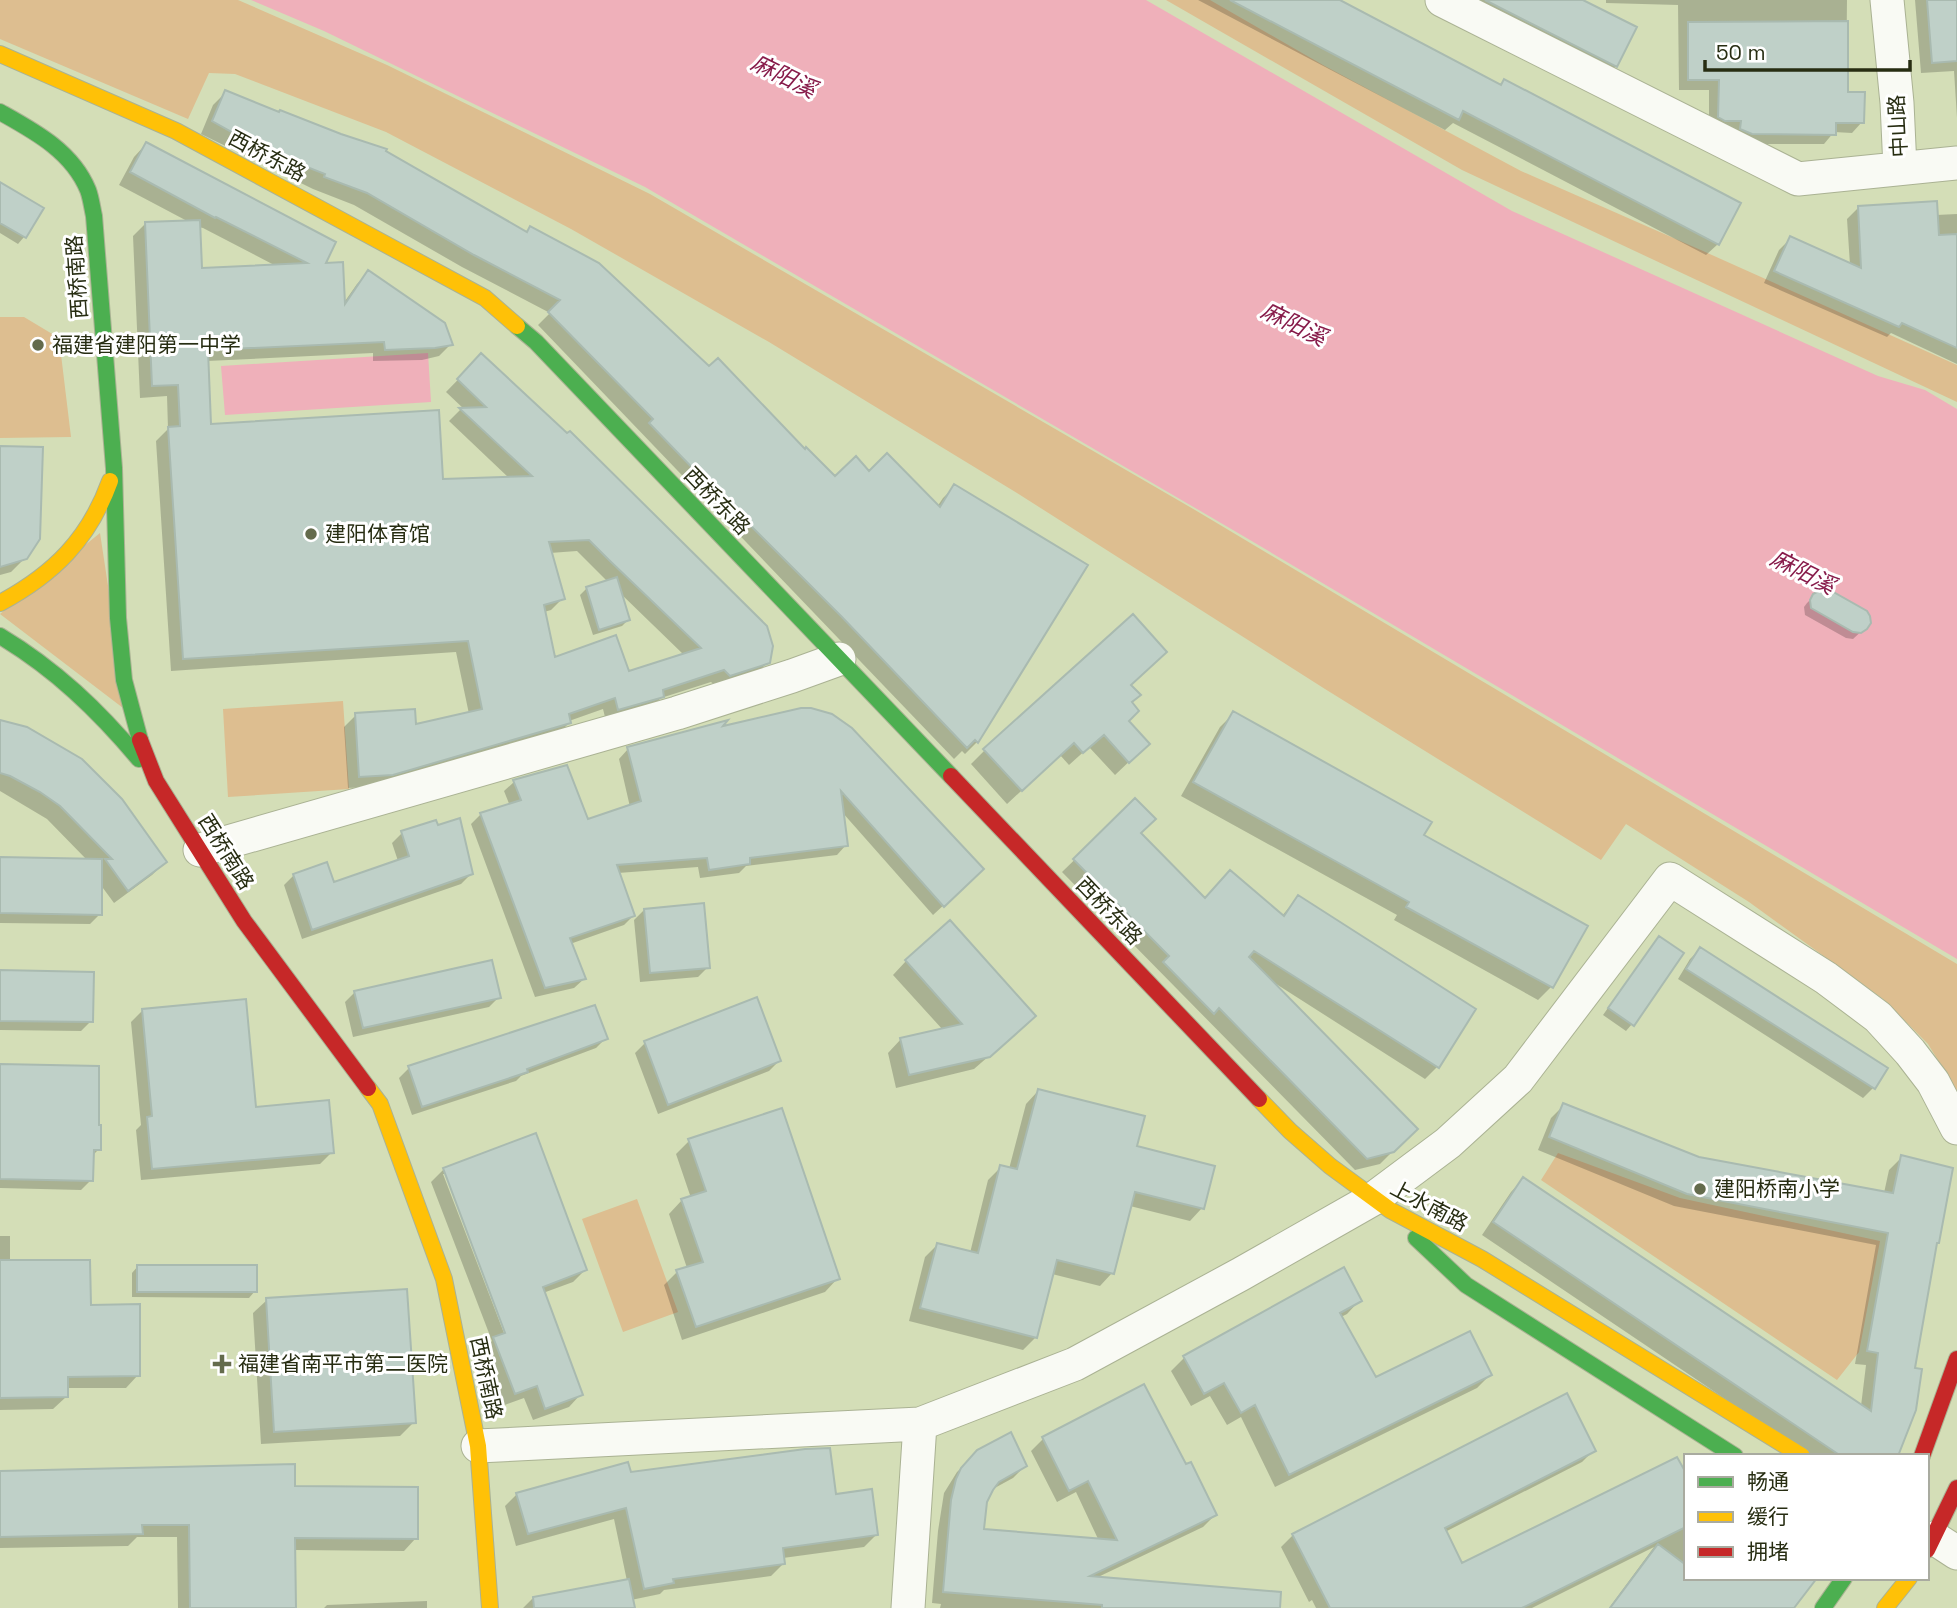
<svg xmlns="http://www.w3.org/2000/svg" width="1957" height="1608" viewBox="0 0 1957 1608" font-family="'Space Grotesk','Noto Sans SC',sans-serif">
<rect width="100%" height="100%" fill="#d4deb7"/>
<!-- green -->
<path fill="#ddbe90" d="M 0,0 L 238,0 L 387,65 L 650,194 L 1195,510 L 1957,964 L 1957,1091 L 1928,1044 L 1883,999 L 1749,902 L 1626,824 L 1601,860 L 1325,689 L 1017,493 L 769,342 L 571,229 L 386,132 L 235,74 L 209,73 L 188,119 L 0,39 Z
M 1166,0 L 1210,0 L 1323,65 L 1521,171 L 1703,251 L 1957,365 L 1957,402 L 1462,170 Z
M 0,317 L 24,317 L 59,338 L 71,437 L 0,438 Z
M 100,533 L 127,711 L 0,614 Z
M 343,701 L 349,789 L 228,797 L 223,709 Z
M 1558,1153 L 1680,1198 L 1880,1241 L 1859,1352 L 1837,1380 L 1541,1180 Z
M 637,1199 L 678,1312 L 623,1332 L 582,1219 Z"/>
<!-- water -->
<path fill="#efb0ba" d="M 251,0 L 1146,0 L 1512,211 L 1878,376 L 1925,390 L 1957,409 L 1957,959 L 1233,530 L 645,187 L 324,31 Z
M 428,353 L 431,402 L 225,415 L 221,366 Z"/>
<!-- shadow -->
<path fill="#0003" fill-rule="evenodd" d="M 1198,0 L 1336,0 L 1499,87 L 1505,81 L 1718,244 L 1706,255 L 1453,123 L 1445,130 Z
M 1445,0 L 1579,0 L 1616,66 L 1602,79 Z
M 1606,0 L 1847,0 L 1846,94 L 1862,122 L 1852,133 L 1834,132 L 1824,144 L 1741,144 L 1709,127 L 1709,90 L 1679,90 L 1678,5 L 1606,3 Z
M 1915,0 L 1957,0 L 1957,118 L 1954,71 L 1921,73 Z
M 225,93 L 384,152 L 525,233 L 530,229 L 709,369 L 835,478 L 869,473 L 937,507 L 943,498 L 955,486 L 1085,566 L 977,742 L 965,754 L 962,751 L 954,759 L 538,325 L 550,313 L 462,267 L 354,205 L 313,189 L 201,134 L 213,105 Z
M 146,144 L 323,265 L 343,304 L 357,284 L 369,272 L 451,344 L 439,356 L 422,360 L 373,361 L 373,353 L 207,361 L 210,426 L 441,480 L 509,478 L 449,421 L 460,410 L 465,410 L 446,392 L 481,356 L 768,662 L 756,674 L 717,687 L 711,682 L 661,698 L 650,708 L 606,721 L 603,709 L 569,721 L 569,723 L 557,735 L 379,786 L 348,788 L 344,727 L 356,715 L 414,726 L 469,714 L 456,652 L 171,671 L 156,441 L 168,429 L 167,396 L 140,398 L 133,236 L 145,224 L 189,222 L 119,185 L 134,157 ZM 198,227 L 203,228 L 278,267 L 200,270 ZM 577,551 L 608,582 L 587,588 L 580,595 L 593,635 L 622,626 L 628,620 L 620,593 L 684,655 L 628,673 L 554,660 L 544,612 L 551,610 L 563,598 L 550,553 Z
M 0,184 L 41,208 L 24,237 L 18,244 L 0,233 Z
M 1858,208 L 1936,215 L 1957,214 L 1957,364 L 1891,333 L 1887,337 L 1764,283 L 1779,250 L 1790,239 L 1850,265 L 1847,219 Z
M 0,448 L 25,558 L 11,572 L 0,575 Z
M 1814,596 L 1865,628 L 1853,639 L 1846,638 L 1805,615 L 1804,607 L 1807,603 Z
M 1130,703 L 1127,721 L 1134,757 L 1115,775 L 1089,747 L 1069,765 L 1060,755 L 1007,804 L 971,764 L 984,751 Z
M 788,712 L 972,879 L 933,915 L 842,812 L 846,845 L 837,855 L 746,866 L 739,873 L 700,878 L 698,867 L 618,873 L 633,916 L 624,925 L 570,944 L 584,979 L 574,988 L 535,997 L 471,824 L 481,814 L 510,806 L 504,791 L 514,782 L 587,821 L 630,807 L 619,759 L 628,749 Z
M 1233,714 L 1422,836 L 1551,987 L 1538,1000 L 1394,920 L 1397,915 L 1181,796 L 1220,727 Z
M 0,721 L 165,862 L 152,875 L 114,903 L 100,884 L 100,914 L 90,924 L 0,923 L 0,858 L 87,860 L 47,819 L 0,791 Z
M 1135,801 L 1139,833 L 1204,899 L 1281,917 L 1298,897 L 1437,1067 L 1425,1079 L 1273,982 L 1415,1129 L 1380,1164 L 1355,1170 L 1062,872 Z
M 402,833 L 471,874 L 461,884 L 302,939 L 284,885 L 294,875 L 333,884 L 398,861 L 392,843 Z
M 644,910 L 708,967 L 698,977 L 640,982 L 634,920 Z
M 1659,938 L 1632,1024 L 1626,1031 L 1603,1015 L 1653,944 Z
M 1700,949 L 1886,1068 L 1873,1088 L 1863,1098 L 1678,979 L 1690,959 Z
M 906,961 L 1020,1029 L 974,1069 L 896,1088 L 888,1053 L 901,1039 L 943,1030 L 893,975 Z
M 0,971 L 91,1021 L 81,1031 L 0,1030 Z
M 355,992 L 499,997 L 489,1007 L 353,1037 L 345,1002 Z
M 143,1010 L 255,1109 L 332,1152 L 320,1164 L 141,1180 L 136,1130 L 141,1125 L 131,1022 Z
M 606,1038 L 596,1048 L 521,1076 L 516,1081 L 412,1115 L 399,1078 L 409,1068 Z
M 645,1043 L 779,1061 L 769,1071 L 658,1114 L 635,1053 Z
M 0,1066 L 99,1149 L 92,1156 L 91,1180 L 81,1190 L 0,1188 Z
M 1038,1091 L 1202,1208 L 1190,1221 L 1130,1206 L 1112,1273 L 1100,1286 L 1052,1274 L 1036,1337 L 1023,1350 L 909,1321 L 925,1257 L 937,1245 L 970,1253 L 988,1180 L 1001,1167 L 1009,1169 L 1026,1104 Z
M 1564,1105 L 1698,1158 L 1884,1193 L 1889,1170 L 1902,1157 L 1935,1244 L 1896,1456 L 1810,1456 L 1482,1235 L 1511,1192 L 1523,1179 L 1861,1406 L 1866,1365 L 1855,1364 L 1876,1245 L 1674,1206 L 1538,1150 L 1551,1118 Z
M 689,1141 L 838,1278 L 825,1292 L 682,1340 L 664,1285 L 677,1272 L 687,1268 L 669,1214 L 682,1200 L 691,1198 L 676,1154 Z
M 444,1169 L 585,1270 L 573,1282 L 543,1293 L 581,1394 L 569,1407 L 533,1420 L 524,1398 L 502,1406 L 482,1351 L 492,1341 L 431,1182 ZM 443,1174 L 447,1174 L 510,1340 L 507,1341 Z
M 0,1236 L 10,1236 L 10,1261 L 89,1306 L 138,1375 L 126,1388 L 66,1388 L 66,1397 L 53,1409 L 0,1410 Z
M 138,1266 L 255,1291 L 249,1298 L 132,1297 L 132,1273 Z
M 267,1300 L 414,1422 L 400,1436 L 261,1444 L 253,1313 Z
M 1360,1300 L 1347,1314 L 1341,1317 L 1376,1379 L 1490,1375 L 1477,1388 L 1275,1487 L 1241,1417 L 1227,1425 L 1210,1396 L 1191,1406 L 1171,1371 L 1184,1358 Z
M 1144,1387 L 1185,1466 L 1215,1515 L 1203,1527 L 1096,1578 L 1265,1608 L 940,1608 L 941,1604 L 932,1603 L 938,1531 L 944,1493 L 957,1472 L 978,1452 L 1025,1466 L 1013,1478 L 991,1490 L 985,1502 L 982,1530 L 1099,1541 L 1076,1492 L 1057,1502 L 1031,1451 L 1043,1439 Z
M 1594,1450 L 1582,1462 L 1445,1532 L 1461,1565 L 1686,1477 L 1686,1578 L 1791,1608 L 1609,1608 L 1654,1547 L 1532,1608 L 1316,1608 L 1312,1600 L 1309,1602 L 1281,1547 L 1293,1535 Z
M 0,1472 L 293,1488 L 416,1538 L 404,1551 L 294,1550 L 295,1608 L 178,1608 L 177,1537 L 137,1537 L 128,1546 L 0,1548 Z
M 630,1474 L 835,1496 L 877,1534 L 864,1547 L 783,1558 L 784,1563 L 771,1576 L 664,1590 L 660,1594 L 631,1600 L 633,1608 L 523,1608 L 532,1599 L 627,1581 L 614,1519 L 516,1546 L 505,1506 L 517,1494 Z
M 427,1601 L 427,1608 L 324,1608 L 327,1605 Z"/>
<!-- building -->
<path fill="#bfd0c8" stroke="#a9bab0" stroke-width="2" fill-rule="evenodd" d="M 1230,0 L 1340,0 L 1501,85 L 1504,79 L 1741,203 L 1719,245 L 1463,111 L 1459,120 Z
M 1485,0 L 1583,0 L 1637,27 L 1617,67 Z
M 1927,0 L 1957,0 L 1957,61 L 1932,63 Z
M 1848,21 L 1848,92 L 1865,92 L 1864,123 L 1836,123 L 1836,135 L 1752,134 L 1740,129 L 1741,121 L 1725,121 L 1718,117 L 1719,80 L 1688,80 L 1688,22 Z
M 225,90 L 279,112 L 280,110 L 341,134 L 387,149 L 386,151 L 527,232 L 530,226 L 599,263 L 709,366 L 718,358 L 805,449 L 806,447 L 835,476 L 856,456 L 869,471 L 887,453 L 940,507 L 954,484 L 1088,565 L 978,743 L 975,740 L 967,748 L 841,616 L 734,509 L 733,510 L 649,423 L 653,419 L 548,312 L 560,300 L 474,255 L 367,193 L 324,177 L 325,174 L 264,150 L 212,121 Z
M 146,142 L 336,242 L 326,263 L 343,262 L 345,304 L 368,270 L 445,323 L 453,345 L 435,348 L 385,350 L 384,342 L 208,350 L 211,424 L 439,410 L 443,479 L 532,476 L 459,408 L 486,407 L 457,379 L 481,353 L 567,433 L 570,431 L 767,626 L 773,646 L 770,663 L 730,676 L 724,670 L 663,690 L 664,697 L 618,710 L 615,698 L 569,714 L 571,723 L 393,775 L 359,777 L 355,713 L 415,709 L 416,724 L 482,709 L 468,641 L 183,659 L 168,427 L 180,426 L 178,385 L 152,386 L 145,222 L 200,220 L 202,268 L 307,263 L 216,217 L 215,218 L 130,172 ZM 589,540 L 609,560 L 701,648 L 629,671 L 616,635 L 555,657 L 544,605 L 565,599 L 549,542 Z
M 0,182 L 44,208 L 26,238 L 0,223 Z
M 1937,201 L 1939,235 L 1957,234 L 1957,348 L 1902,323 L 1899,327 L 1774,271 L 1790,236 L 1861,268 L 1858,206 Z
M 0,446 L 43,447 L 40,539 L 27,559 L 0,567 Z
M 617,577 L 630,620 L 599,630 L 586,587 Z
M 1823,589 L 1828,589 L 1867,611 L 1870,616 L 1871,623 L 1867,629 L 1861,633 L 1853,632 L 1811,608 L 1810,600 L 1813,594 Z
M 1133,614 L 1167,652 L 1131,685 L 1141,695 L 1132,702 L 1139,711 L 1129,721 L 1150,744 L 1129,763 L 1104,735 L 1083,753 L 1074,743 L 1022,791 L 983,749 Z
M 801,708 L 811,708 L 832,714 L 852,728 L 984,869 L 944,907 L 841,791 L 848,846 L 750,858 L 750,864 L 709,870 L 707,858 L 617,865 L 635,916 L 570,938 L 586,979 L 545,988 L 480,813 L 521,800 L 513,780 L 567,765 L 588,819 L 641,801 L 627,747 L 728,720 L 723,726 Z
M 1233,711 L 1432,822 L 1424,835 L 1588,926 L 1553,988 L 1406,907 L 1409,902 L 1193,782 Z
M 0,720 L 27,727 L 82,759 L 122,799 L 167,862 L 128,891 L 105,859 L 112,859 L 60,806 L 40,792 L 10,776 L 0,773 Z
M 1135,798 L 1156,819 L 1141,833 L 1205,898 L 1230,870 L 1284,916 L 1298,895 L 1476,1009 L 1439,1068 L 1254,951 L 1249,957 L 1418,1129 L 1394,1152 L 1367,1159 L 1219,1008 L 1214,1014 L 1163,962 L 1169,956 L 1073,859 Z
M 460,818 L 473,874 L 312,930 L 293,874 L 327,862 L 334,882 L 409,856 L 401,831 L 436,820 L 438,825 Z
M 0,857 L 102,859 L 102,915 L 0,913 Z
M 704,903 L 710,968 L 650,973 L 644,909 Z
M 950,920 L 1036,1016 L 990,1057 L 909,1075 L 900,1038 L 962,1024 L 905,960 Z
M 1659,936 L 1684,953 L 1634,1026 L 1608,1008 Z
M 1700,947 L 1888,1068 L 1875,1089 L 1686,969 Z
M 492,960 L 501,998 L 363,1028 L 354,991 Z
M 0,970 L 94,972 L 93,1022 L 0,1021 Z
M 757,997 L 781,1061 L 668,1105 L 644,1041 Z
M 246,999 L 256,1107 L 329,1100 L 334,1153 L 152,1169 L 147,1117 L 152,1116 L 142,1009 Z
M 595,1005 L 608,1039 L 527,1069 L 528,1072 L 422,1107 L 408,1066 Z
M 0,1064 L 99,1066 L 99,1125 L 101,1125 L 101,1150 L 94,1150 L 93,1181 L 0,1179 Z
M 1038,1089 L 1145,1116 L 1137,1146 L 1215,1166 L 1204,1209 L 1135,1192 L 1114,1274 L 1057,1260 L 1037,1338 L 920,1308 L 937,1243 L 978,1253 L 1000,1165 L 1017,1169 Z
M 1563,1103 L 1699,1157 L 1893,1193 L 1901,1155 L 1953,1168 L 1939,1243 L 1937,1243 L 1915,1368 L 1922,1369 L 1916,1410 L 1898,1456 L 1841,1456 L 1493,1222 L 1523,1177 L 1871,1411 L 1878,1353 L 1867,1351 L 1888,1233 L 1687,1194 L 1549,1137 Z
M 782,1108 L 840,1279 L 696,1327 L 676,1270 L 703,1262 L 681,1199 L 706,1191 L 688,1139 Z
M 536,1133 L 587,1270 L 543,1287 L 583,1395 L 545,1409 L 537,1386 L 515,1394 L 493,1337 L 505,1333 L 443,1168 Z
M 0,1260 L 90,1260 L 91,1305 L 140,1304 L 140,1376 L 68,1377 L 68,1397 L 0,1398 Z
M 137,1265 L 257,1265 L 257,1292 L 137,1292 Z
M 1344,1267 L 1362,1301 L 1340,1313 L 1376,1377 L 1470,1331 L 1492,1375 L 1289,1475 L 1255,1405 L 1241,1413 L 1224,1383 L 1204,1394 L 1183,1356 Z
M 407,1289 L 416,1423 L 274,1432 L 266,1298 Z
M 1144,1384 L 1186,1464 L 1191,1462 L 1217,1515 L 1090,1576 L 1281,1592 L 1280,1608 L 1102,1608 L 1102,1605 L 943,1592 L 951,1500 L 956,1479 L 961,1468 L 977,1450 L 1011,1432 L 1027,1466 L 999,1482 L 993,1490 L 987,1502 L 984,1529 L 1117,1540 L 1088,1481 L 1069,1491 L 1042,1437 Z
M 1567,1393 L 1596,1451 L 1445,1528 L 1462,1563 L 1677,1457 L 1686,1473 L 1686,1527 L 1522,1608 L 1330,1608 L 1292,1534 Z
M 830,1448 L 836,1494 L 872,1489 L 878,1535 L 783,1548 L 785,1564 L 673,1579 L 674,1583 L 644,1589 L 626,1508 L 528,1534 L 516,1493 L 628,1462 L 631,1472 L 805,1449 Z
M 295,1464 L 295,1486 L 418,1487 L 418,1539 L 295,1538 L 296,1608 L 190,1608 L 189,1525 L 142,1525 L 143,1534 L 0,1537 L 0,1471 Z
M 1658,1544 L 1686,1565 L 1686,1578 L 1817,1578 L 1794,1608 L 1610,1608 Z
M 629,1579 L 635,1608 L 534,1608 L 533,1597 Z"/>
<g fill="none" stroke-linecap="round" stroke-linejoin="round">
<!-- street casing -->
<g stroke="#aab293" stroke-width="35">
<path id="street" d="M 1442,0 L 1798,179 L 1957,163
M 1887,0 L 1897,103 L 1900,168
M 200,850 L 677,713 L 792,676 L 839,659
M 478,1446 L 920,1424 L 1075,1364 L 1241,1274 L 1373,1199 L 1448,1143 L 1518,1079 L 1670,879 L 1826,978 L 1878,1017 L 1910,1052 L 1933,1082 L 1957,1128
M 1934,1538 L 1957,1553
M 908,1608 L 920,1424"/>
</g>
<!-- fast casing -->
<g stroke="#aab293" stroke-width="18">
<path id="fast" d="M 0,112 C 34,131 72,151 88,190 C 91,198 92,207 94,216 L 114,468 L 118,618 L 124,680 L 140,740
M 517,326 L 536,342 L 951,776
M 0,636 C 55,669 98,710 139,759
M 1416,1238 L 1466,1285 L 1735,1456
M 1823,1608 L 1844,1578"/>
</g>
<!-- slow casing -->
<g stroke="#aab293" stroke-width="18">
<path id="slow" d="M 0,54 L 176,131 L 485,298 L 517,326
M 0,603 C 54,574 89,539 110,481
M 368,1088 L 380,1104 L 444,1279 L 478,1446 L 490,1608
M 1259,1099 L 1290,1131 L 1330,1166 L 1390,1210 L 1482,1259 L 1802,1456
M 1885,1608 L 1909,1578"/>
</g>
<!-- jam casing -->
<g stroke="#aab293" stroke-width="18">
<path id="jam" d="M 140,740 L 156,781 L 244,921 L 368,1088
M 951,776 L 1259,1099
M 1922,1456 L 1957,1359
M 1927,1550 L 1957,1488"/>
</g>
<!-- street -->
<use href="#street" stroke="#f9faf4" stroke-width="33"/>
<!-- fast -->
<use href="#fast" stroke="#4caf50" stroke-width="16"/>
<!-- slow -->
<use href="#slow" stroke="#ffc107" stroke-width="16"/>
<!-- jam -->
<use href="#jam" stroke="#c62828" stroke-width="16"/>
</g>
<!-- markers -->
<g fill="#646b4c" stroke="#fff" stroke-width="2.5">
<circle cx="38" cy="345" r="7"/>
<circle cx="311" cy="534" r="7"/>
<circle cx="1700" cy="1189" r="7"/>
<path d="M218.5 1353.5h7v7h7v7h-7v7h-7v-7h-7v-7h7z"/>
</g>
<g text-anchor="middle" stroke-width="6" stroke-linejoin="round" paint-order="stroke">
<!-- street labels -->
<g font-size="21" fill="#272d12" stroke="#fff">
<text transform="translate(1898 126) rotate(-93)" y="7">中山路</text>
<text transform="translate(267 156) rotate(28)" y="7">西桥东路</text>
<text transform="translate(77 277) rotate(-94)" y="7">西桥南路</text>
<text transform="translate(717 501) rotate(46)" y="7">西桥东路</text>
<text transform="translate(226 852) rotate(58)" y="7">西桥南路</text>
<text transform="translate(1109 911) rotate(46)" y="7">西桥东路</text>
<text transform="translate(1429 1206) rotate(28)" y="7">上水南路</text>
<text transform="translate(486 1378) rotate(78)" y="7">西桥南路</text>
</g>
<!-- poi labels -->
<g font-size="21" fill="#272d12" stroke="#fff" text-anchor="start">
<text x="52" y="352">福建省建阳第一中学</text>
<text x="325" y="541">建阳体育馆</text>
<text x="1714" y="1196">建阳桥南小学</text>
<text x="238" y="1371">福建省南平市第二医院</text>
</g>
<!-- water labels -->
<g font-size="23" font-style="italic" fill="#871b4a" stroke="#fff">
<text transform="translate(784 76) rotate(26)" y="8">麻阳溪</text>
<text transform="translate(1294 324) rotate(26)" y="8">麻阳溪</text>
<text transform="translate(1803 572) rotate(27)" y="8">麻阳溪</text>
</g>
</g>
<!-- legend -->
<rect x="1684" y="1454" width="245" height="126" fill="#ffffff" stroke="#a9aba0" stroke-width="2"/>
<rect x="1698" y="1477" width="35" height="10" fill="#4caf50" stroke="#a9aba0" stroke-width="2"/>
<text x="1747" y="1489" font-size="21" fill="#272d12">畅通</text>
<rect x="1698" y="1512" width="35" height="10" fill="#ffc107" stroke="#a9aba0" stroke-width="2"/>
<text x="1747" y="1524" font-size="21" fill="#272d12">缓行</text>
<rect x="1698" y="1547" width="35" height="10" fill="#c62828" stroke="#a9aba0" stroke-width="2"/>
<text x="1747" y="1559" font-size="21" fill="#272d12">拥堵</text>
<!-- scale -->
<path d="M1705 60v10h205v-10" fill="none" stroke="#272d12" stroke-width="3.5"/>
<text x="1716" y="60" font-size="21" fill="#272d12" stroke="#ffffff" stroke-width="5" paint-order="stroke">50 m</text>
</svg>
